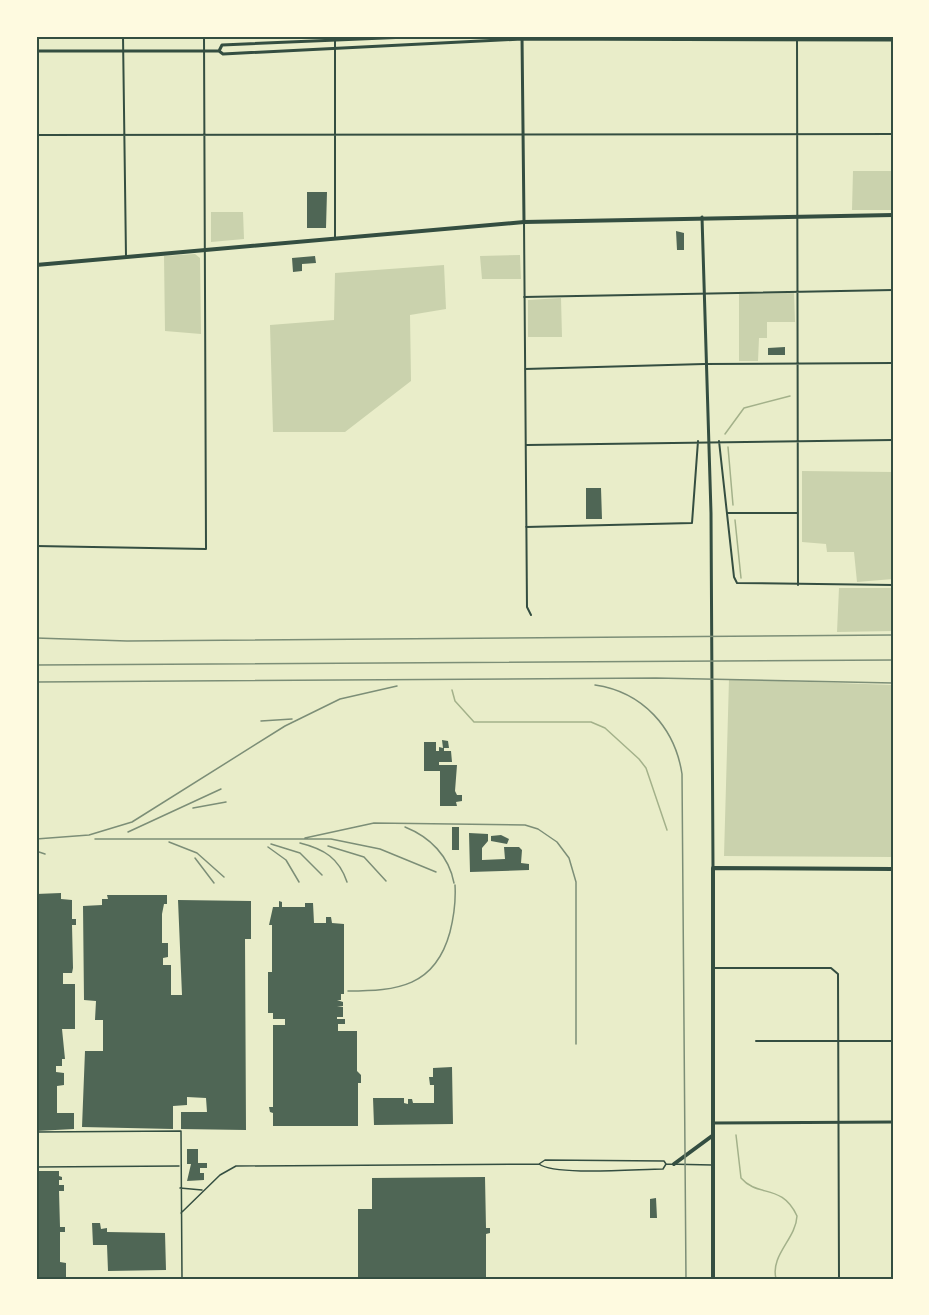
<svg xmlns="http://www.w3.org/2000/svg" width="929" height="1315" viewBox="0 0 929 1315" font-family="Karla,sans-serif">
<rect width="100%" height="100%" fill="#e9edc9"/>
<!-- green -->
<path fill="#cad2ad" d="M 853,171 L 893,171 L 893,210 L 852,210 Z
M 211,212 L 243,212 L 244,239 L 211,242 Z
M 195,254 L 200,258 L 201,334 L 165,331 L 164,256 Z
M 520,255 L 521,279 L 482,279 L 480,256 Z
M 444,265 L 446,309 L 410,315 L 411,381 L 345,432 L 273,432 L 270,325 L 334,320 L 335,273 Z
M 794,293 L 795,322 L 767,322 L 767,338 L 759,338 L 758,361 L 739,361 L 739,294 Z
M 561,298 L 562,337 L 528,337 L 528,300 Z
M 802,471 L 893,472 L 893,579 L 857,582 L 854,552 L 827,552 L 826,544 L 802,542 Z
M 839,588 L 893,588 L 893,631 L 837,632 Z
M 729,679 L 893,685 L 893,857 L 724,856 Z"/>
<g fill="none" stroke-linecap="round" stroke-linejoin="round">
<!-- stream -->
<path stroke="#a3b18a" stroke-width="1.5" d="M 725,434 L 744,408 L 790,396
M 728,447 L 733,505
M 735,520 L 741,578
M 452,690 L 455,701 L 474,722 L 591,722 L 605,728 L 639,759 L 646,768 L 667,830
M 736,1135 L 741,1178 C 758,1198 782,1183 797,1216 C 796,1239 770,1255 776,1279"/>
</g>
<!-- building -->
<path fill="#4f6655" d="M 307,192 L 327,192 L 326,228 L 307,228 Z
M 676,231 L 684,233 L 684,250 L 677,250 Z
M 315,256 L 316,263 L 302,264 L 302,271 L 293,272 L 292,258 Z
M 785,347 L 785,355 L 768,355 L 768,348 Z
M 586,488 L 601,488 L 602,519 L 586,519 Z
M 442,740 L 448,741 L 449,748 L 444,748 L 444,751 L 451,751 L 452,762 L 439,762 L 439,765 L 457,765 L 455,791 L 457,795 L 462,795 L 462,801 L 456,802 L 457,806 L 440,806 L 440,771 L 424,771 L 424,742 L 436,742 L 436,751 L 439,751 L 439,747 L 443,748 Z
M 452,827 L 459,827 L 459,850 L 452,850 Z
M 469,833 L 488,834 L 488,841 L 482,848 L 482,860 L 505,859 L 504,847 L 519,847 L 522,850 L 521,863 L 529,864 L 529,870 L 470,872 Z
M 501,835 L 509,839 L 507,844 L 491,841 L 491,836 Z
M 61,893 L 61,899 L 72,900 L 72,919 L 76,919 L 76,925 L 72,925 L 73,968 L 72,973 L 63,973 L 63,984 L 75,984 L 75,1029 L 62,1029 L 65,1059 L 62,1059 L 62,1066 L 56,1066 L 56,1072 L 64,1073 L 64,1085 L 57,1086 L 57,1113 L 74,1113 L 74,1129 L 36,1131 L 36,894 Z
M 107,895 L 167,895 L 167,904 L 164,904 L 162,914 L 162,943 L 168,943 L 168,957 L 163,958 L 163,965 L 171,965 L 171,995 L 182,995 L 178,900 L 251,901 L 251,939 L 245,939 L 246,1130 L 181,1129 L 181,1112 L 207,1112 L 206,1098 L 187,1097 L 187,1105 L 173,1106 L 173,1129 L 82,1127 L 85,1051 L 103,1051 L 103,1020 L 95,1020 L 96,1001 L 84,1000 L 83,906 L 102,905 L 102,899 L 108,899 Z
M 279,901 L 282,902 L 282,907 L 305,907 L 305,903 L 313,903 L 314,923 L 326,923 L 326,917 L 331,917 L 332,923 L 344,924 L 344,994 L 341,994 L 341,1000 L 337,1000 L 343,1002 L 343,1006 L 337,1006 L 343,1007 L 343,1017 L 337,1017 L 337,1019 L 345,1019 L 345,1024 L 338,1024 L 338,1031 L 357,1031 L 357,1071 L 361,1075 L 361,1083 L 358,1083 L 358,1126 L 273,1126 L 273,1113 L 270,1112 L 269,1107 L 273,1107 L 273,1025 L 285,1025 L 285,1019 L 273,1019 L 273,1013 L 268,1013 L 268,972 L 272,972 L 272,925 L 269,925 L 273,907 L 279,907 Z
M 452,1067 L 453,1124 L 374,1125 L 373,1098 L 404,1098 L 404,1103 L 408,1104 L 408,1099 L 412,1099 L 413,1103 L 434,1103 L 434,1085 L 430,1085 L 429,1077 L 433,1077 L 433,1068 Z
M 187,1149 L 198,1149 L 198,1163 L 207,1163 L 207,1168 L 200,1168 L 200,1173 L 204,1173 L 204,1180 L 187,1181 L 191,1164 L 187,1164 Z
M 36,1171 L 59,1171 L 59,1176 L 62,1177 L 62,1180 L 59,1180 L 59,1185 L 64,1185 L 64,1191 L 59,1191 L 60,1227 L 65,1227 L 65,1232 L 60,1232 L 60,1262 L 66,1263 L 66,1279 L 36,1279 Z
M 485,1177 L 486,1228 L 490,1228 L 490,1233 L 486,1234 L 486,1279 L 358,1279 L 358,1209 L 372,1209 L 372,1178 Z
M 656,1198 L 657,1218 L 650,1218 L 650,1199 Z
M 92,1223 L 100,1223 L 101,1229 L 107,1228 L 107,1232 L 165,1233 L 166,1270 L 108,1271 L 107,1245 L 93,1245 Z"/>
<g fill="none" stroke-linecap="round" stroke-linejoin="round">
<!-- service -->
<path stroke="#344e41" stroke-width="1.5" d="M 36,1132 L 181,1131 L 182,1279
M 666,1164 L 663,1169 C 638,1169 555,1176 539,1164 L 545,1160 L 664,1161 L 666,1164 L 712,1165
M 36,1167 L 179,1166
M 180,1188 L 202,1190
M 181,1213 L 220,1175 L 236,1166 L 539,1164"/>
<!-- minor -->
<path stroke="#344e41" stroke-width="2" d="M 123,36 L 126,257
M 335,36 L 335,237
M 797,36 L 798,585
M 36,135 L 893,134
M 524,222 L 527,607 L 531,615
M 524,297 L 893,290
M 525,369 L 704,364 L 893,363
M 719,441 L 734,577 L 737,583 L 893,585
M 527,445 L 893,440
M 727,513 L 798,513
M 526,527 L 692,523 L 698,441
M 36,546 L 206,549 L 204,36
M 713,968 L 831,968 L 838,974 L 839,1279
M 756,1041 L 893,1041"/>
<!-- tertiary -->
<path stroke="#344e41" stroke-width="3" d="M 431,36 L 222,45 L 219,51 L 223,54 L 522,39 L 893,40
M 522,36 L 524,222
M 36,51 L 219,51
M 702,217 L 711,513 L 713,868
M 713,1123 L 893,1122"/>
<!-- primary -->
<path stroke="#344e41" stroke-width="4" d="M 36,265 L 524,222 L 893,215
M 674,1164 L 712,1136
M 713,1279 L 713,868 L 893,869"/>
<!-- rail -->
<path stroke="#7c8e77" stroke-width="1.5" d="M 36,638 L 127,641 L 893,635
M 36,665 L 893,660
M 36,682 L 656,678 L 893,683
M 595,685 C 643,692 675,728 682,774 L 686,1279
M 261,721 L 292,719
M 193,808 L 226,802
M 405,827 C 430,837 449,856 454,883
M 128,832 L 221,789
M 305,838 L 374,823 L 525,825 L 538,829 L 557,842 L 569,858 L 576,882 L 576,1044
M 36,839 L 89,835 L 132,822 L 285,726 L 340,699 L 397,686
M 95,839 L 331,839 L 380,849 L 436,872
M 169,842 L 197,853 L 224,877
M 300,843 C 324,849 339,858 347,882
M 271,844 L 300,853 L 322,875
M 328,846 L 364,857 L 386,881
M 268,847 L 286,860 L 299,882
M 36,851 L 45,854
M 195,858 L 214,883
M 348,991 C 397,991 435,987 450,932 C 454,916 456,902 455,885"/>
</g>
<!-- border -->
<rect width="929" height="1315" fill="none" stroke="#fefae0" stroke-width="75"/>
<rect x="38" y="38" width="854" height="1240" fill="none" stroke="#344e41" stroke-width="2"/>
</svg>
